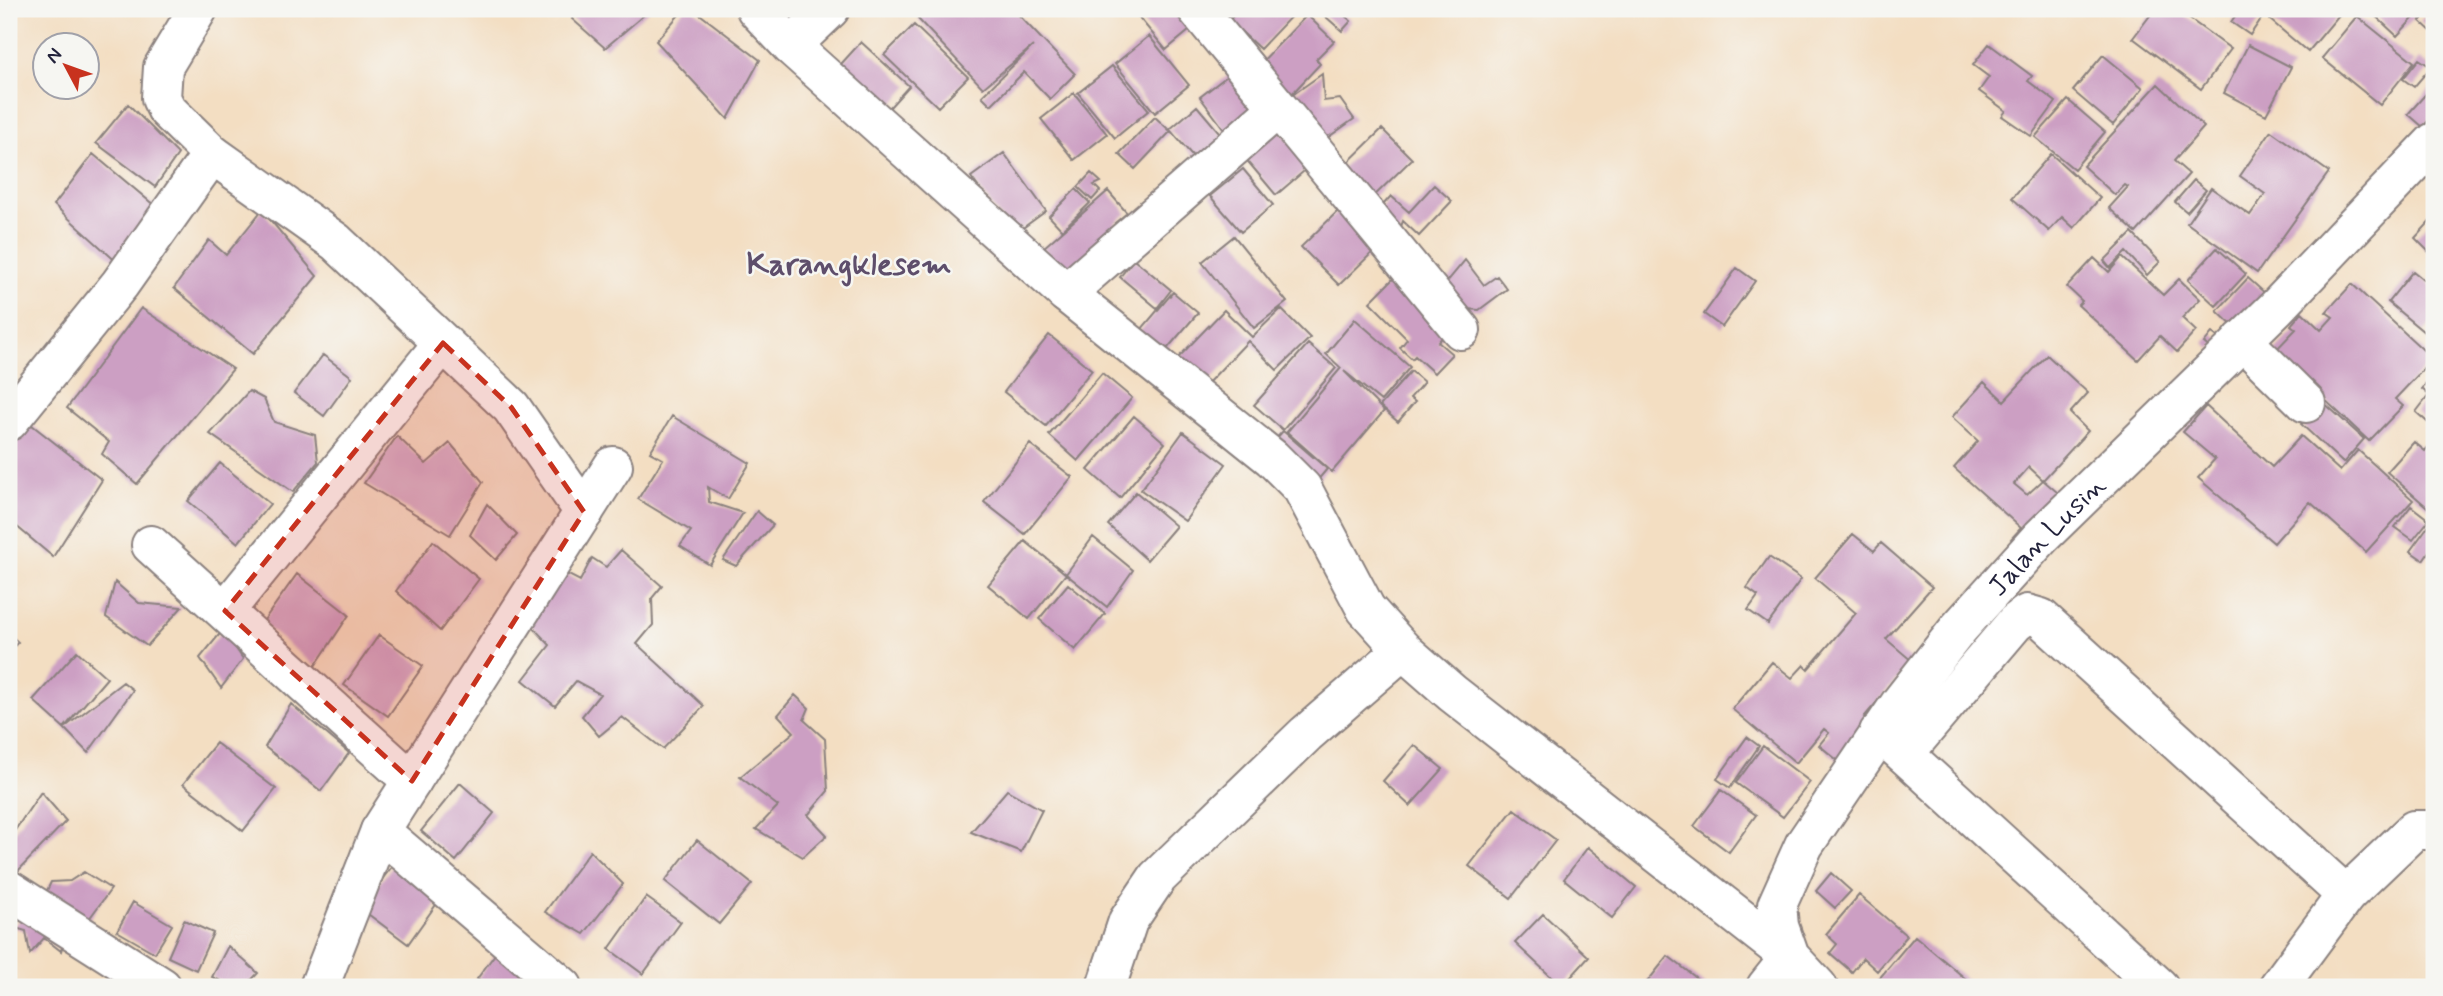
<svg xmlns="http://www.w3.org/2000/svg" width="2443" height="996" viewBox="0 0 2443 996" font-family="Mynerve,sans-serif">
<rect width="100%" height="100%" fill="#f6f6f2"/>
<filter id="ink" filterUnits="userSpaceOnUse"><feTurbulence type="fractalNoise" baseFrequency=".0143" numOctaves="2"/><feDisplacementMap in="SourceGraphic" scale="14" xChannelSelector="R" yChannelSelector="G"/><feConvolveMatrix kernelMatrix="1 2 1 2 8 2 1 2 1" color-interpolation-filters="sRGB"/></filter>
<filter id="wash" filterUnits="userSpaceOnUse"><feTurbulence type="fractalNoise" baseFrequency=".00686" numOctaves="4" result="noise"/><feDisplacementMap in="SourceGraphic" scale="28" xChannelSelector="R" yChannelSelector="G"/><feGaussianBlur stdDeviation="1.57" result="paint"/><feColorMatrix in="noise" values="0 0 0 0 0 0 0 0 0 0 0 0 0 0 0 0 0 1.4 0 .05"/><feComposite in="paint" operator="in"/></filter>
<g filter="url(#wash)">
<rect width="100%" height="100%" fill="#f3dec2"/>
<g id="blocks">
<!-- building -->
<path fill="#cc9fc3" d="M 581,9 L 651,9 L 605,48 L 572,19 Z
M 684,9 L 693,9 L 760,60 L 728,119 L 656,41 Z
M 929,9 L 1013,9 L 1075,74 L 1050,99 L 1024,72 L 991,105 L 982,96 L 1033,46 L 983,88 L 918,19 Z
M 1132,9 L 1183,9 L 1196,25 L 1166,50 Z
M 1240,9 L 1298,9 L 1260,49 L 1229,20 Z
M 1317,9 L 1337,9 L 1351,21 L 1342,31 Z
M 2155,9 L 2176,9 L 2231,49 L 2201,89 L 2133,38 Z
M 2240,9 L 2268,9 L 2250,35 L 2231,22 Z
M 2280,9 L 2344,9 L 2308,52 L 2270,20 Z
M 2368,9 L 2422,9 L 2397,36 Z
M 2432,9 L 2434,9 L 2434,34 L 2420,21 Z
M 1307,15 L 1334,41 L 1316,59 L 1320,64 L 1288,98 L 1256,68 Z
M 2357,16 L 2414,62 L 2380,105 L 2322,58 Z
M 914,25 L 968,77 L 938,107 L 884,55 Z
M 1149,36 L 1189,85 L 1155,113 L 1115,64 Z
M 861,42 L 909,86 L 880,118 L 832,74 Z
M 1989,44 L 2032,76 L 2028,81 L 2056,102 L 2031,136 L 2002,116 L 2006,111 L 1979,91 L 1989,77 L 1973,65 Z
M 2248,45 L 2291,67 L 2266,115 L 2224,93 Z
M 2103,55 L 2143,88 L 2113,125 L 2073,91 Z
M 2419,59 L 2431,67 L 2414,87 L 2403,79 Z
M 1112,66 L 1149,110 L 1115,138 L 1078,93 Z
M 1235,70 L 1262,106 L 1227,133 L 1200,97 Z
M 1322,74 L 1324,101 L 1340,99 L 1354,119 L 1320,143 L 1288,98 Z
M 2158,84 L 2204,127 L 2174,161 L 2189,174 L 2136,233 L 2109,208 L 2128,187 L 2125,185 L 2115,195 L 2083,166 Z
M 2432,87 L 2434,114 L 2423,127 L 2408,114 Z
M 1074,93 L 1107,134 L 1074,160 L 1041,119 Z
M 2068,100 L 2105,132 L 2074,169 L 2035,137 Z
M 128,104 L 178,154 L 155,187 L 96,143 Z
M 1197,106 L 1224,138 L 1197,161 L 1171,131 L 1135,169 L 1119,154 L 1155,117 L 1169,130 Z
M 1279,129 L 1310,166 L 1276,195 L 1245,158 Z
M 1382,129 L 1412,159 L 1366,204 L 1336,174 Z
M 2271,131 L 2329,172 L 2257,273 L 2187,223 L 2211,188 L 2250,215 L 2265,194 L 2240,176 Z
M 1004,153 L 1046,211 L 1013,235 L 971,177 Z
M 93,154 L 162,212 L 120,265 L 54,205 Z
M 2051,154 L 2100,198 L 2074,228 L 2062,217 L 2049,231 L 2012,198 Z
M 1243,169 L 1273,205 L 1241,232 L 1210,196 Z
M 1091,173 L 1101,182 L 1094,185 L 1100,191 L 1092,200 L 1078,187 Z
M 2194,180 L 2206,190 L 2187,212 L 2175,202 Z
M 1434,185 L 1452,201 L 1419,236 L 1403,221 L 1398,235 L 1375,214 L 1391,196 L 1409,212 Z
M 1076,189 L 1090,203 L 1062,230 L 1049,216 Z
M 1108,191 L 1127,213 L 1115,223 L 1124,234 L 1072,280 L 1043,248 Z
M 1341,208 L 1378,247 L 1339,285 L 1301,247 Z
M 262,210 L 317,276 L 253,354 L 174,288 L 209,240 L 226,255 Z
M 2434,217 L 2434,257 L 2415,238 Z
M 2132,233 L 2160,262 L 2147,275 L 2126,252 L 2110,268 L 2104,261 Z
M 1234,236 L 1287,302 L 1254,328 L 1202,262 Z
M 2217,248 L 2246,274 L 2216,306 L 2188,280 Z
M 2122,257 L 2163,295 L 2179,279 L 2200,299 L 2182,318 L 2196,331 L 2177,352 L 2160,336 L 2138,360 L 2078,305 L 2082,301 L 2067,287 L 2094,258 L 2109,272 Z
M 1134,259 L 1171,290 L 1157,308 L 1120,277 Z
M 1465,260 L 1484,285 L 1497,276 L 1507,289 L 1479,310 L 1466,309 L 1441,289 Z
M 1737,268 L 1755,281 L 1722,327 L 1704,314 Z
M 2413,271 L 2434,288 L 2434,320 L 2424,332 L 2388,302 Z
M 1396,276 L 1449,330 L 1438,342 L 1452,354 L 1434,373 L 1415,356 L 1412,359 L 1400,348 L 1407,339 L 1370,302 Z
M 2248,278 L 2267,295 L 2236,329 L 2217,311 Z
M 2352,284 L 2433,359 L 2395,399 L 2403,406 L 2369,441 L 2274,352 L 2296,329 L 2291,325 L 2302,312 L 2321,330 L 2333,317 L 2326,312 Z
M 1173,292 L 1198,313 L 1160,357 L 1135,337 Z
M 141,308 L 233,369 L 137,484 L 102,454 L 109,442 L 67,408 Z
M 1281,309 L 1310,338 L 1277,370 L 1248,341 L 1205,386 L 1177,359 L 1224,310 L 1252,337 Z
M 1355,319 L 1410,367 L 1381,401 L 1344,371 L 1384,411 L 1332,472 L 1287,432 L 1341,368 L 1326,354 Z
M 2212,333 L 2220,339 L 2211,349 L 2204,343 Z
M 1049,335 L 1092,370 L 1046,426 L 1004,392 Z
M 1308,344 L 1336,368 L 1283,430 L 1254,405 Z
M 323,355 L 352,377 L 324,416 L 294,393 Z
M 2047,355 L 2088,393 L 2070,413 L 2088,431 L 2043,480 L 2029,467 L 2014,484 L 2027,495 L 2043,480 L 2064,498 L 2020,547 L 2011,539 L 2021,528 L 1954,468 L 1978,441 L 1952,417 L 1984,382 L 2004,401 Z
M 1411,371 L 1424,382 L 1410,398 L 1415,402 L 1398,422 L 1380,406 Z
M 1102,373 L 1132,398 L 1078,461 L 1049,435 Z
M 2434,374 L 2434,428 L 2416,412 L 2429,395 L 2422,389 Z
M 249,391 L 264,399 L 274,422 L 315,435 L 318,462 L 293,492 L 210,434 Z
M 2322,401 L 2364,439 L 2343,463 L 2301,424 Z
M 2206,406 L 2272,467 L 2301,436 L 2340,471 L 2358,450 L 2413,500 L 2366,552 L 2310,502 L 2274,543 L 2198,478 L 2215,459 L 2183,432 Z
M 672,416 L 750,463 L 728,499 L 708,487 L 709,502 L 743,513 L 710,565 L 680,546 L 691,531 L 638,499 L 663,459 L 650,452 Z
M 1134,416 L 1165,443 L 1120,498 L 1088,470 Z
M 23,418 L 102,480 L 53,557 L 9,520 L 9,439 Z
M 1283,431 L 1327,469 L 1311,488 L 1267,449 Z
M 1183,432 L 1226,464 L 1185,521 L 1141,490 Z
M 397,436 L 426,464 L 450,443 L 483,482 L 450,535 L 364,483 Z
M 2434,440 L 2434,513 L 2387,472 L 2414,442 L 2425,451 Z
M 1030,444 L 1072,477 L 1025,534 L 984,502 Z
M 220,463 L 270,504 L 238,543 L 188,501 Z
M 1136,492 L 1176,526 L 1147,560 L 1108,525 Z
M 487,504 L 517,535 L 496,560 L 470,535 Z
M 2411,506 L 2429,520 L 2413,540 L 2395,527 Z
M 757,511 L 773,525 L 736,566 L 723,560 Z
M 2434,518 L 2434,544 L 2423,560 L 2410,551 Z
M 1853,534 L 1874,551 L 1881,543 L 1932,587 L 1886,639 L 1912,661 L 1864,717 L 1875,725 L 1842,764 L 1819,745 L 1829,733 L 1824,729 L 1796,763 L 1732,709 L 1772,662 L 1792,678 L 1804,665 L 1808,669 L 1856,613 L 1815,578 Z
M 1093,537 L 1133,570 L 1107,607 L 1066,574 Z
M 433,541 L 479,579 L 440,631 L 396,591 Z
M 1025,541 L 1066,574 L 1029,619 L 988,585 Z
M 621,550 L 662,586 L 652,598 L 653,625 L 637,644 L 704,706 L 663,749 L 622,717 L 599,736 L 582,716 L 600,694 L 576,681 L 555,706 L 523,680 L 550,645 L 526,620 L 561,571 L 580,581 L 592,558 L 606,567 Z
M 1769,557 L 1801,579 L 1768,624 L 1748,610 L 1758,596 L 1747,588 Z
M 297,574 L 349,615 L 315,666 L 262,623 Z
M 115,582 L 139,603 L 182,607 L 147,646 L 106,617 Z
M 1068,584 L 1105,614 L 1075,650 L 1039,619 Z
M 223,630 L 243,659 L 221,688 L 200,658 Z
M 9,634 L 18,642 L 9,652 Z
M 379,635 L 423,666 L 388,716 L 344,685 Z
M 77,651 L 107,678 L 64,728 L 33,700 Z
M 123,682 L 133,690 L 88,753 L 64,728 Z
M 795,695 L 809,708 L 804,720 L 825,739 L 828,791 L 808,815 L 827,835 L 803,857 L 756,829 L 778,806 L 740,777 L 794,732 L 778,715 Z
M 291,704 L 349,753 L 321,791 L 265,747 Z
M 1747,737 L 1759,746 L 1730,788 L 1717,779 Z
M 216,743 L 276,789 L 243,831 L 183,784 Z
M 1414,745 L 1443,769 L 1410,806 L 1383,781 Z
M 1763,746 L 1810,782 L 1783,817 L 1736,783 Z
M 460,783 L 494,813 L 456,861 L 421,831 Z
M 1007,790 L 1042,810 L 1021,852 L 971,832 Z
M 1721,790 L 1756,815 L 1729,852 L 1694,826 Z
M 41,792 L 66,821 L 16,873 L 9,866 L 9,839 Z
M 1514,809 L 1556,840 L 1511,898 L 1469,866 Z
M 697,840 L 752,884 L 719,924 L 665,881 Z
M 1588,847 L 1636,887 L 1612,918 L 1564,879 Z
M 590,851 L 623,884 L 584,934 L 545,912 Z
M 394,864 L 440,899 L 408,944 L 360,908 Z
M 84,872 L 111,889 L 86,923 L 43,899 L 51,882 L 70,881 Z
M 1831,873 L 1851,891 L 1835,908 L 1816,891 Z
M 1859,895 L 1907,936 L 1877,971 L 1863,958 L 1852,972 L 1830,953 L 1837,944 L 1826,934 Z
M 646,897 L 681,922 L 643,974 L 609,949 Z
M 133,902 L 172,925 L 155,953 L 117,931 Z
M 32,909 L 67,930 L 61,951 L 44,938 L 30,954 L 26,931 L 12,927 Z
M 1543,914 L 1589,957 L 1562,987 L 1515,943 Z
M 184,920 L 213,933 L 196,970 L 168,957 Z
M 1915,936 L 1967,980 L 1962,987 L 1872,987 Z
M 503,943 L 540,987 L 488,987 L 477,979 Z
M 228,946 L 258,973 L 245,987 L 233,987 L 212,977 Z
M 1668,956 L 1708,987 L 1643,987 Z"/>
</g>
</g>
<g filter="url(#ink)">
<use href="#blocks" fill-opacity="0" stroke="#8a807e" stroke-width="2"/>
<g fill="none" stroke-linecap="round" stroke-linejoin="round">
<!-- street casing -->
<g stroke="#8a807e" stroke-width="42">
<g id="street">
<path d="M 198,9 L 163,67 L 161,98 L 167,110 L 212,154 L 336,242 L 511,407 L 584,512"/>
<path d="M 756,9 L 791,46 L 1066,293 L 1272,458 L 1302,488 L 1366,609 L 1403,650 L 1452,693 L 1790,957 L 1766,987"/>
<path d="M 1197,9 L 1461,330"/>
<path d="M 791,46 L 830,9"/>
<path d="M 1066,293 L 1277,109"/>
<path d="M 2242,340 L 2306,403"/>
<path d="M 9,421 L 120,284 L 212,154"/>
<path d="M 151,545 L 412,781"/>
<path d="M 225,611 L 443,343"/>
<path d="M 1879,732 L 1904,754 L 2015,623 L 2027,614 L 2041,618 L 2346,895 L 2414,830 L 2434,830"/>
<path d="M 1904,754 L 2159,987"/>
<path d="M 380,831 L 563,987"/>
<path d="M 9,890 L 162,987"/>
<path d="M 319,987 L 380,831 L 613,466"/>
<path d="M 1106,987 L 1128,921 L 1157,878 L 1306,734 L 1403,650"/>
<path id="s1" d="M 1818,987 L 1790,957 L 1779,926 L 1777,905 L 1804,845 L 1901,702 L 1959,628 L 2041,537 L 2276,308 L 2434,142"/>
<path d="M 2278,987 L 2346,895"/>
</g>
</g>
<!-- street -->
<use href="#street" stroke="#fff" stroke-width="38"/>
</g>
</g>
<!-- marked area -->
<path fill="#c8321e" fill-opacity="0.2" stroke="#c8321e" stroke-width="5" stroke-dasharray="14 9" stroke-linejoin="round" d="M 443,343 L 511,407 L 584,512 L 412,781 L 225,611 Z"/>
<g text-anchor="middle" stroke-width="5" stroke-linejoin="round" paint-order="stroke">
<!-- street labels -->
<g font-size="28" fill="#22223b" stroke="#f6f6f2">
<text dy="10" stroke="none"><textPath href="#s1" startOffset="555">Jalan Lusin</textPath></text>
</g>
<!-- quarter labels -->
<g font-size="32" font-weight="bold" fill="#5e4e6b" stroke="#f6f6f2">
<text x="849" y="274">Karangklesem</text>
</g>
</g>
<!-- margin -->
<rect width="2443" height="996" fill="none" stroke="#f6f6f2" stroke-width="35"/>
<!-- north arrow -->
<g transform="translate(66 66) rotate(311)"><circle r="33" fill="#f6f6f2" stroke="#a1a1a9" stroke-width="2"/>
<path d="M0-5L12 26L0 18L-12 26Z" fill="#c8321e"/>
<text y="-10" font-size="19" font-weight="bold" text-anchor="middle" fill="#22223b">N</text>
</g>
</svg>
